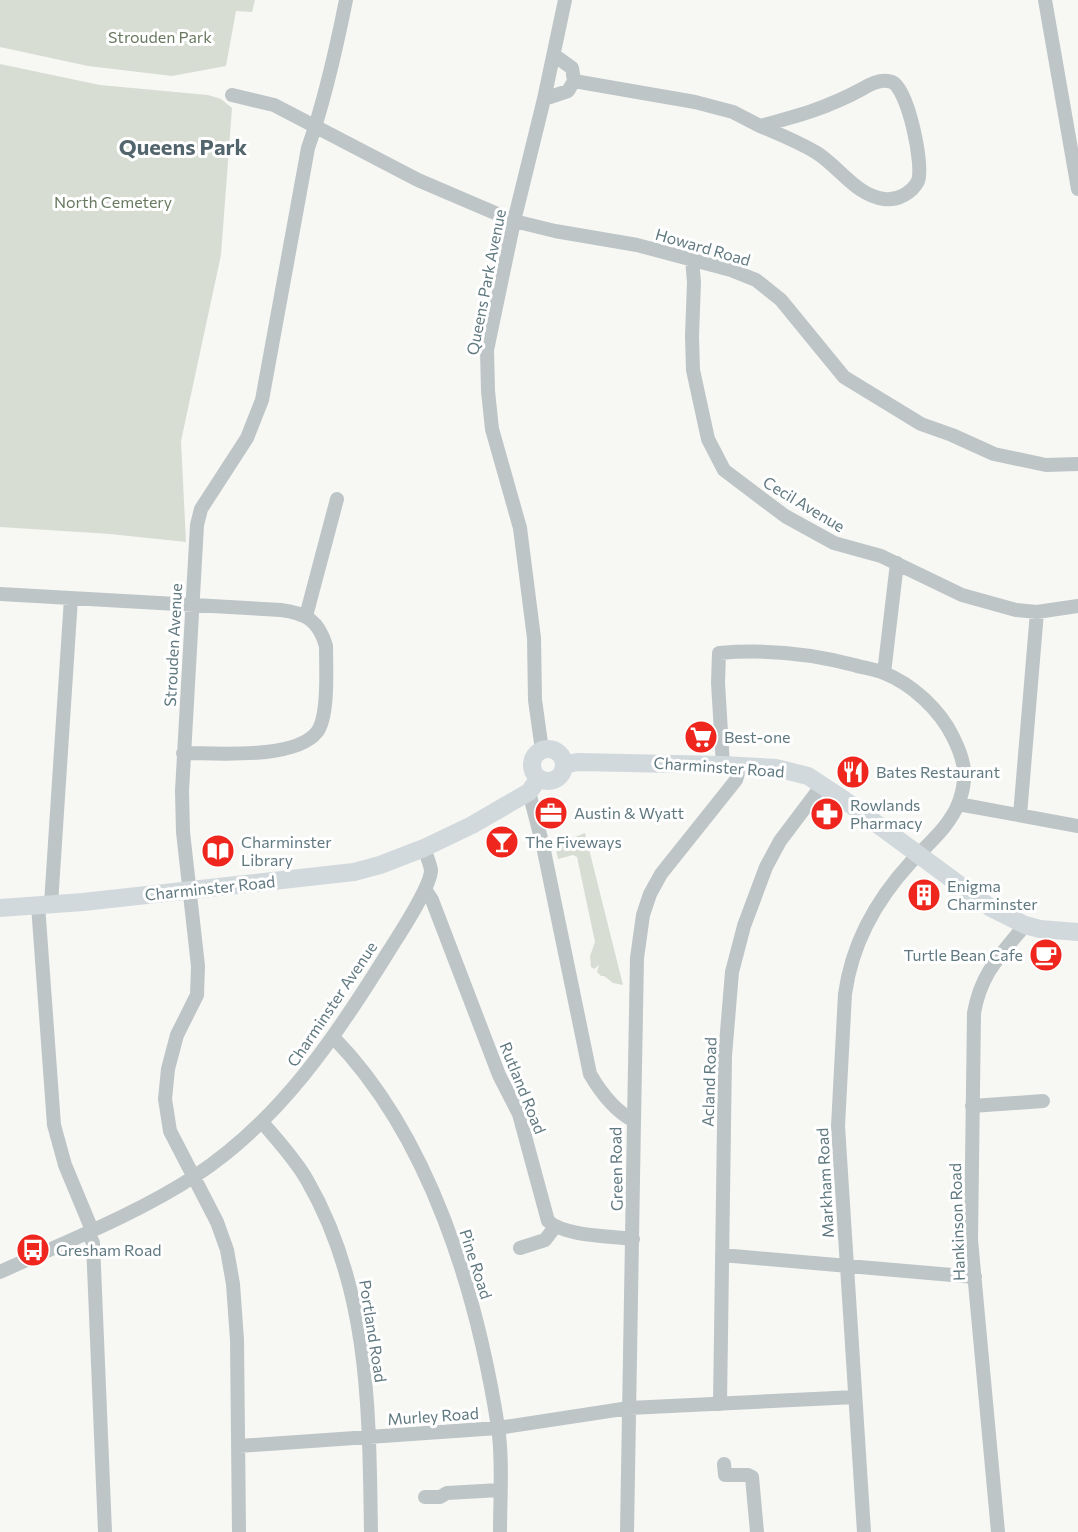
<svg xmlns="http://www.w3.org/2000/svg" width="1078" height="1532" viewBox="0 0 1078 1532" font-family="Commissioner,sans-serif">
<rect width="100%" height="100%" fill="#f7f7f4"/>
<!-- green -->
<path fill="#d8ddd3" d="M 0,0 L 255,0 L 252,12 L 236,11 L 226,66 L 172,76 L 88,66 L 0,47 Z
M 0,64 L 100,85 L 208,95 L 221,99 L 232,108 L 221,255 L 181,441 L 186,542 L 110,534 L 0,527 Z
M 585,833 L 623,985 L 613,983 L 604,976 L 601,976 L 597,972 L 599,965 L 594,969 L 591,967 L 590,956 L 595,942 L 577,857 L 573,855 L 558,859 L 555,845 Z"/>
<g fill="none" stroke-linecap="round" stroke-linejoin="round">
<!-- minor -->
<path stroke="#bdc5c7" stroke-width="14" d="M 1045,0 L 1078,189
M 574,81 L 695,102 L 733,112 L 760,126 C 798,116 827,108 862,89 C 870,84 882,78 892,82 C 908,89 924,165 918,181 C 912,193 897,201 884,199 C 857,196 839,167 817,153 C 799,142 779,134 760,126
M 232,95 L 274,105 L 418,180 L 514,221 L 555,231 L 637,245 L 731,270 L 756,280 L 781,300 L 844,377 L 921,424 L 952,435 L 994,454 L 1046,465 L 1078,464
M 544,99 L 568,91 L 574,81 L 572,68 L 554,55
M 692,259 L 694,282 L 692,336 L 693,370 L 708,439 L 724,470 L 785,516 L 834,543 L 881,556 L 962,595 L 1016,610 L 1037,612 L 1078,606
M 0,594 L 281,610 C 306,613 319,621 326,646 C 326,666 329,717 317,732 C 295,760 216,753 183,753
M 306,616 L 337,499
M 884,673 L 897,563
M 542,750 L 535,700 L 534,638 L 520,528 L 492,429 L 488,391 L 487,350 L 514,221 L 544,99 L 565,0
M 723,765 L 718,683 L 719,653 C 765,649 809,653 854,665 C 864,668 875,669 884,673 C 912,684 940,710 953,737 C 965,761 968,777 959,802 C 950,826 928,844 911,862 C 877,899 852,943 845,994 L 838,1126 L 864,1532
M 529,792 L 543,846 L 590,1074 C 601,1093 615,1111 634,1121 L 627,1532
M 958,804 L 1078,826
M 1020,815 L 1037,612
M 425,889 L 432,900 L 499,1075 L 519,1114 L 548,1221 C 564,1236 610,1236 633,1239
M 51,904 L 71,598
M 38,905 L 54,1125 L 65,1165 L 92,1230
M 333,1037 C 430,1136 477,1293 498,1427 C 503,1461 500,1498 500,1532
M 972,1106 L 1043,1101
M 634,1121 L 637,958 L 643,915 L 650,894 L 661,874 L 736,780 L 740,766
M 262,1122 C 278,1141 295,1159 307,1180 C 370,1289 369,1410 371,1532
M 88,1232 L 93,1243 L 105,1532
M 520,1248 L 545,1240 L 555,1227
M 722,1255 L 975,1277
M 0,1272 C 65,1242 135,1215 195,1176 C 279,1121 335,1038 387,954 C 397,938 431,887 431,870 C 430,863 426,855 424,848
M 720,1404 L 725,1056 L 732,972 L 744,926 L 766,867 L 780,841 L 823,784
M 239,1446 L 498,1428 L 629,1408 L 855,1397
M 724,1464 L 725,1475 L 748,1475 L 752,1477 L 757,1532
M 425,1497 L 440,1497 L 447,1493 L 500,1490
M 239,1532 L 237,1340 L 233,1284 L 227,1250 L 217,1222 L 170,1131 L 165,1099 L 168,1069 L 177,1035 L 197,995 L 198,966 L 183,832 L 182,791 L 197,525 L 201,509 L 247,438 L 262,400 L 308,148 C 325,100 336,50 346,0
M 998,1532 L 971,1240 L 974,1013 C 981,973 1000,956 1025,925"/>
<!-- major -->
<path stroke="#d2d9dc" stroke-width="18" d="M532 765a16 16 0 1 1 32 0a16 16 0 1 1-32 0Z
M 564,765 L 577,762 L 723,765 L 776,768 L 808,776 L 843,799 L 991,908 L 1025,925 L 1040,929 L 1078,932
M 0,908 L 83,902 L 354,872 L 380,865 L 424,848 L 472,825 L 529,792 L 539,778"/>
</g>
<!-- icons -->
<defs>
<g id="supermarket-disc" transform="scale(1.725)"><circle r="9.5" fill="#ee261d" stroke="#fff"/><path d="M-6-5.5h2.5l.6 2H6L4.5 2H-2.5L-4.4-4H-6ZM-1.5 3.2a1.3 1.3 0 1 0 .1 0ZM3 3.2a1.3 1.3 0 1 0 .1 0Z" fill="#fff"/></g>
<g id="restaurant-disc" transform="scale(1.725)"><circle r="9.5" fill="#ee261d" stroke="#fff"/><path d="M-5-6h1v4h1v-4h1v4h1v-4h1v5L-1.5 .5V6h-2V.5L-5-1ZM5-6V6H3V1.5H1.5Q1.5-4 5-6Z" fill="#fff"/></g>
<g id="office-disc" transform="scale(1.725)"><circle r="9.5" fill="#ee261d" stroke="#fff"/><path d="M-6-3h4V-5.5h4V-3h4V5H-6ZM-1-4.5V-3h2v-1.5ZM-6 0V1H6V0Z" fill="#fff"/></g>
<g id="pharmacy-disc" transform="scale(1.725)"><circle r="9.5" fill="#ee261d" stroke="#fff"/><path d="M-2-6h4v4h4v4h-4v4h-4v-4h-4v-4h4Z" fill="#fff"/></g>
<g id="bar-disc" transform="scale(1.725)"><circle r="9.5" fill="#ee261d" stroke="#fff"/><path d="M-6-5H6L.8 .8V4.5H3.5V6h-7V4.5H-.8V.8Z" fill="#fff"/></g>
<g id="library-disc" transform="scale(1.725)"><circle r="9.5" fill="#ee261d" stroke="#fff"/><path d="M-6-4Q-3-5.5-.7-3.5V5Q-3 3-6 4ZM6-4Q3-5.5 .7-3.5V5Q3 3 6 4Z" fill="#fff"/></g>
<g id="building-disc" transform="scale(1.725)"><circle r="9.5" fill="#ee261d" stroke="#fff"/><path d="M-4-6H4V6H1V3H-1V6H-4ZM-2.5-4.3h1.7v1.8h-1.7ZM.8-4.3h1.7v1.8H.8ZM-2.5-1h1.7V.8h-1.7ZM.8-1h1.7V.8H.8Z" fill="#fff"/></g>
<g id="cafe-disc" transform="scale(1.725)"><circle r="9.5" fill="#ee261d" stroke="#fff"/><path d="M-5.5-4.5H6V0H3Q3 3.5 0 3.5H-2.5Q-5.5 3.5-5.5 0ZM3-3.2v2h1.7v-2ZM-6 4.5H4V6H-6Z" fill="#fff"/></g>
<g id="bus-disc" transform="scale(1.725)"><circle r="9.5" fill="#ee261d" stroke="#fff"/><path d="M-5-6H5V4H4V6H2V4H-2V6H-4V4H-5ZM-3.5-4V0h7V-4ZM-3.5 1.2v1.5H-2V1.2ZM2 1.2v1.5H3.5V1.2Z" fill="#fff"/></g>
</defs>
<g fill-rule="evenodd">
<use href="#supermarket-disc" x="701" y="737"/>
<use href="#restaurant-disc" x="853" y="772"/>
<use href="#office-disc" x="551" y="813"/>
<use href="#pharmacy-disc" x="827" y="814"/>
<use href="#bar-disc" x="502" y="842"/>
<use href="#library-disc" x="218" y="851"/>
<use href="#building-disc" x="924" y="895"/>
<use href="#cafe-disc" x="1046" y="955"/>
<use href="#bus-disc" x="33" y="1250"/>
</g>
<g text-anchor="middle" stroke-width="6" stroke-linejoin="round" paint-order="stroke">
<!-- park labels -->
<g font-size="16" fill="#697960" stroke="#fff">
<text x="160" y="43">Strouden Park</text>
<text x="113" y="208">North Cemetery</text>
</g>
<!-- street labels -->
<g font-size="16" fill="#607981" stroke="#fff">
<text transform="translate(703 247) rotate(16)" y="6">Howard Road</text>
<text transform="translate(486 282) rotate(-79)" y="6">Queens Park Avenue</text>
<text transform="translate(804 504) rotate(31)" y="6">Cecil Avenue</text>
<text transform="translate(173 645) rotate(-87)" y="6">Strouden Avenue</text>
<text transform="translate(719 767) rotate(4)" y="6">Charminster Road</text>
<text transform="translate(210 888) rotate(-6)" y="6">Charminster Road</text>
<text transform="translate(332 1004) rotate(-56)" y="6">Charminster Avenue</text>
<text transform="translate(709 1082) rotate(-88)" y="6">Acland Road</text>
<text transform="translate(523 1088) rotate(68)" y="6">Rutland Road</text>
<text transform="translate(616 1169) rotate(-91)" y="6">Green Road</text>
<text transform="translate(825 1183) rotate(-93)" y="6">Markham Road</text>
<text transform="translate(957 1222) rotate(-92)" y="6">Hankinson Road</text>
<text transform="translate(476 1264) rotate(72)" y="6">Pine Road</text>
<text transform="translate(373 1331) rotate(81)" y="6">Portland Road</text>
<text transform="translate(433 1416) rotate(-4)" y="6">Murley Road</text>
</g>
<!-- poi labels -->
<g font-size="16" fill="#607981" stroke="#fff" text-anchor="start">
<text x="724" y="743">Best-one</text>
<text x="876" y="778">Bates Restaurant</text>
<text x="850" y="811">Rowlands<tspan x="850" dy="18">Pharmacy</tspan></text>
<text x="574" y="819">Austin &amp; Wyatt</text>
<text x="241" y="848">Charminster<tspan x="241" dy="18">Library</tspan></text>
<text x="525" y="848">The Fiveways</text>
<text x="947" y="892">Enigma<tspan x="947" dy="18">Charminster</tspan></text>
<text x="1023" y="961" text-anchor="end">Turtle Bean Cafe</text>
<text x="56" y="1256">Gresham Road</text>
</g>
<!-- district labels -->
<g font-size="22" font-weight="bold" fill="#53656c" stroke="#fff">
<text x="183" y="155">Queens Park</text>
</g>
</g>
</svg>
